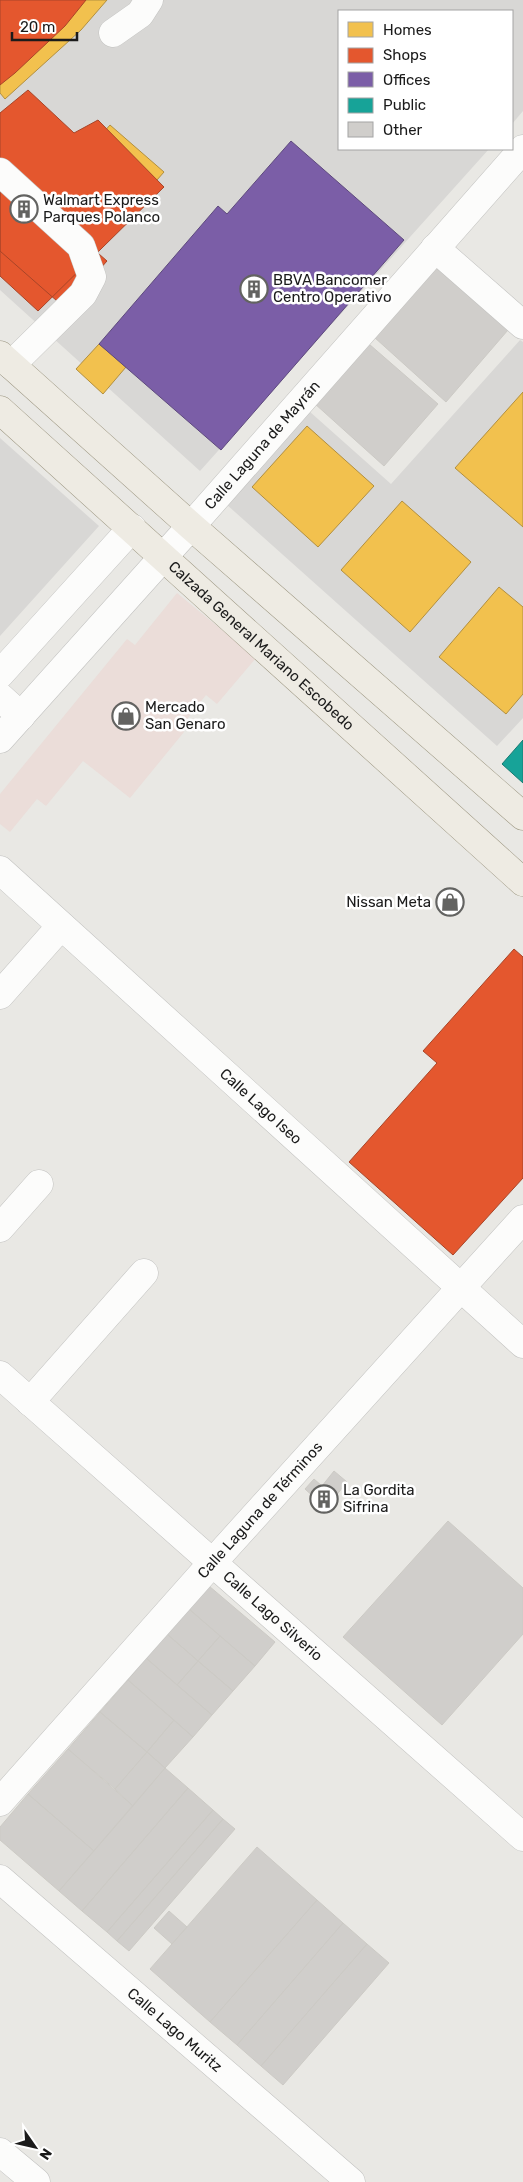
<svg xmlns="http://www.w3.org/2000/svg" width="523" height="2182" viewBox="0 0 523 2182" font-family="Rubik,sans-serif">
<rect width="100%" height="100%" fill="#e9e8e4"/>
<!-- residential -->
<path fill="#d8d7d5" d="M 0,0 L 523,0 L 523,111 L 512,124 L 512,11 L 339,11 L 339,149 L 489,149 L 200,471 L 0,290 Z
M 520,340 L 523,342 L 523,718 L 497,746 L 226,504 L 309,411 L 391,484 Z
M 0,438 L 99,526 L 0,636 Z"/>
<!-- commercial -->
<path fill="#ebddd9" d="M 177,593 L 256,658 L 217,704 L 206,695 L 180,728 L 184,732 L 130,798 L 83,761 L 46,806 L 37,799 L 10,832 L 0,824 L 0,794 L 127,639 L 135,645 Z"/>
<!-- homes -->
<path fill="#f2c14e" stroke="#b28f3f" d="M 25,0 L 107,0 L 81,30 L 5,99 L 0,93 L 0,27 Z
M 110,125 L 164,172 L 105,239 L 51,192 Z
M 99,344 L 126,367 L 103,394 L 76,369 Z
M 523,392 L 523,527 L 455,468 Z
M 307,426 L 374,486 L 318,547 L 252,487 Z
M 402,501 L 471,562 L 410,632 L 341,570 Z
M 499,587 L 523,607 L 523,694 L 506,714 L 439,657 Z"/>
<!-- shops -->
<path fill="#e4572e" stroke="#a84528" d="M 0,0 L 86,0 L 65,26 L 15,73 L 0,85 Z
M 28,90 L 74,133 L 98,120 L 164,187 L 38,311 L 0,276 L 0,113 Z
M 0,167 L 107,261 L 65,308 L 0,251 Z
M 514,949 L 523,957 L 523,1178 L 453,1255 L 349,1162 L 437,1063 L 423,1051 Z"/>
<!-- offices -->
<path fill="#7b5ea7" stroke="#5e4a7d" d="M 291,141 L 404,240 L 221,450 L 99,344 L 218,206 L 227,214 Z"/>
<!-- public -->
<path fill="#17a398" stroke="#187a72" d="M 523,740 L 523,783 L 502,764 Z"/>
<!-- building -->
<path fill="#d0cecb" stroke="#cccac5" d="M 435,266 L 508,330 L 446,402 L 374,337 Z
M 369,344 L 438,404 L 384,466 L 314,403 Z
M 334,1471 L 347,1482 L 326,1508 L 305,1489 L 314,1479 L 322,1486 Z
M 448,1521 L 523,1588 L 523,1634 L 442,1725 L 343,1637 Z
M 209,1586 L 275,1642 L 255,1666 L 189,1609 Z
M 189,1609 L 220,1636 L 198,1661 L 167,1634 Z
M 167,1634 L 198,1661 L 177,1685 L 146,1658 Z
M 220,1636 L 255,1666 L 233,1691 L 198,1661 Z
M 146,1658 L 212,1715 L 193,1737 L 128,1680 Z
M 198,1661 L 233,1691 L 212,1715 L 177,1685 Z
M 128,1680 L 174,1720 L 147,1752 L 100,1712 Z
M 100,1712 L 147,1752 L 115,1789 L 68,1749 Z
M 174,1720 L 193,1737 L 165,1768 L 147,1752 Z
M 68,1749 L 133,1806 L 94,1851 L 28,1794 Z
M 147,1752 L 165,1768 L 133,1806 L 115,1789 Z
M 165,1768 L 188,1788 L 82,1911 L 59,1891 Z
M 188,1788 L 213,1810 L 107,1932 L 82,1911 Z
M 28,1794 L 94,1851 L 59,1891 L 0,1840 L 0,1827 Z
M 213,1810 L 223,1819 L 117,1941 L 107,1932 Z
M 223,1819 L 235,1829 L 129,1951 L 117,1941 Z
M 257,1847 L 317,1900 L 210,2022 L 150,1969 Z
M 317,1900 L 343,1923 L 237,2045 L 210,2022 Z
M 169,1911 L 187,1927 L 172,1944 L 154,1928 Z
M 343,1923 L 367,1944 L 261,2066 L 237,2045 Z
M 367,1944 L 389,1963 L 283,2085 L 261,2066 Z"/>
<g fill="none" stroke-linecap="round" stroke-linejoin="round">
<!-- minor casing -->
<g stroke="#c2c2c0" stroke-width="29">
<g id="minor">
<path d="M 113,33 L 140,14 L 149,0"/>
<path d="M 0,172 L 81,246 L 92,277 L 83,294 L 11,365"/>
<path d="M 435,248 L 523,325"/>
<path d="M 0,674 L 132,528"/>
<path d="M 0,697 L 21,716"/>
<path id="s1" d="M 0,739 L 191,526 L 523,149"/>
<path id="s2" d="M 0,870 L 523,1344"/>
<path d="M 0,995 L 61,926"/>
<path d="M 0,1228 L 39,1184"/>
<path id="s3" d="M 0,1375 L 523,1837"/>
<path d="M 30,1402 L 144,1273"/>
<path id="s4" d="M 0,1802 L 213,1562 L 523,1219"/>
<path id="s5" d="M 0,1879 L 351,2182"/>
<path d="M 0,2152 L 36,2182"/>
</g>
</g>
<!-- major casing -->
<g stroke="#9d9782" stroke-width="29">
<g id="major">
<path d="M 0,355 L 191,526 L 523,816"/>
<path id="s6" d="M 0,410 L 523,882"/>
</g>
</g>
<!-- minor -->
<use href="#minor" stroke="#fcfcfb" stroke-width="28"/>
<!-- major -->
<use href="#major" stroke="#eeebe3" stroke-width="28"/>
</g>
<!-- icons -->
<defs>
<g id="building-ring" transform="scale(1.4375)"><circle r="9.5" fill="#fff" stroke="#636361" stroke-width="1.5"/><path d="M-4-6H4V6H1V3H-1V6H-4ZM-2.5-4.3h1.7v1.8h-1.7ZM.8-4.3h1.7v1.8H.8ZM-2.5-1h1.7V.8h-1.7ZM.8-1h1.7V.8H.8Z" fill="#636361"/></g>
<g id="shop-ring" transform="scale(1.4375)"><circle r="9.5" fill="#fff" stroke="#636361" stroke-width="1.5"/><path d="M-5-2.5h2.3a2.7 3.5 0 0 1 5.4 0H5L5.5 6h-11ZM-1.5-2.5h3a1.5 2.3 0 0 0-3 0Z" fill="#636361"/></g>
</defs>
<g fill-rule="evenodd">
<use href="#building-ring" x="24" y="209"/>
<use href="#building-ring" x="254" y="289"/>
<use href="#shop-ring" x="126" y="716"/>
<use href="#shop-ring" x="450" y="902"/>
<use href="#building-ring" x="324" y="1499"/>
</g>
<g text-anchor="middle" stroke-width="5" stroke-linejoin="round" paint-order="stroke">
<!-- poi labels -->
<g font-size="15" fill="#1b1b1b" stroke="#fff" text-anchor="start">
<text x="43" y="205">Walmart Express<tspan x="43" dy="17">Parques Polanco</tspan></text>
<text x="273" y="285">BBVA Bancomer<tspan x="273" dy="17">Centro Operativo</tspan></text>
<text x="145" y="712">Mercado<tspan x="145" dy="17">San Genaro</tspan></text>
<text x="431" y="907" text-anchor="end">Nissan Meta</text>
<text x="343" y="1495">La Gordita<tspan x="343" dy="17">Sifrina</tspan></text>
</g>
<!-- street labels -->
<g font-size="15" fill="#1b1b1b" stroke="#fff">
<text dy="5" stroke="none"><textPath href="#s1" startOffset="394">Calle Laguna de Mayrán</textPath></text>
<text dy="5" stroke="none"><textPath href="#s6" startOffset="352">Calzada General Mariano Escobedo</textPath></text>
<text dy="5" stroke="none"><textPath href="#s2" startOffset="352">Calle Lago Iseo</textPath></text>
<text dy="5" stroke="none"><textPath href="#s4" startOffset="391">Calle Laguna de Términos</textPath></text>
<text dy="5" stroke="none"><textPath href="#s3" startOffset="364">Calle Lago Silverio</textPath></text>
<text dy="5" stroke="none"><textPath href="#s5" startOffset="231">Calle Lago Muritz</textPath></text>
</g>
</g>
<!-- legend -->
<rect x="338" y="10" width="175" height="140" fill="#ffffff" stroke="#a4a4a4"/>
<rect x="348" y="22" width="25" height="15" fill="#f2c14e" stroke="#a4a4a4"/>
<text x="383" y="35" font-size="15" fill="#1b1b1b">Homes</text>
<rect x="348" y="48" width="25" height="15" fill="#e4572e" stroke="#a4a4a4"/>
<text x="383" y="60" font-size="15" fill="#1b1b1b">Shops</text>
<rect x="348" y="72" width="25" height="15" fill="#7b5ea7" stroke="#a4a4a4"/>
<text x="383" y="85" font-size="15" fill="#1b1b1b">Offices</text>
<rect x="348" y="98" width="25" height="15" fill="#17a398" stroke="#a4a4a4"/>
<text x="383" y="110" font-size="15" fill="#1b1b1b">Public</text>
<rect x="348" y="122" width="25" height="15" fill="#d0cecb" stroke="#a4a4a4"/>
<text x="383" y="135" font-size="15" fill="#1b1b1b">Other</text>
<!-- north arrow -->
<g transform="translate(35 2147) rotate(124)" stroke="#ffffff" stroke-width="4" paint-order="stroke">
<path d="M0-4L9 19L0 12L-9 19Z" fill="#1b1b1b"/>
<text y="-8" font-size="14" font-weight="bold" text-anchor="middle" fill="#1b1b1b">N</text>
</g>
<!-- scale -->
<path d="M12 32v8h65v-8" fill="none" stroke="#1b1b1b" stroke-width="2.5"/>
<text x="20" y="32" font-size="15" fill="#1b1b1b" stroke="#ffffff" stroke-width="4" paint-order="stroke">20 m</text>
</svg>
